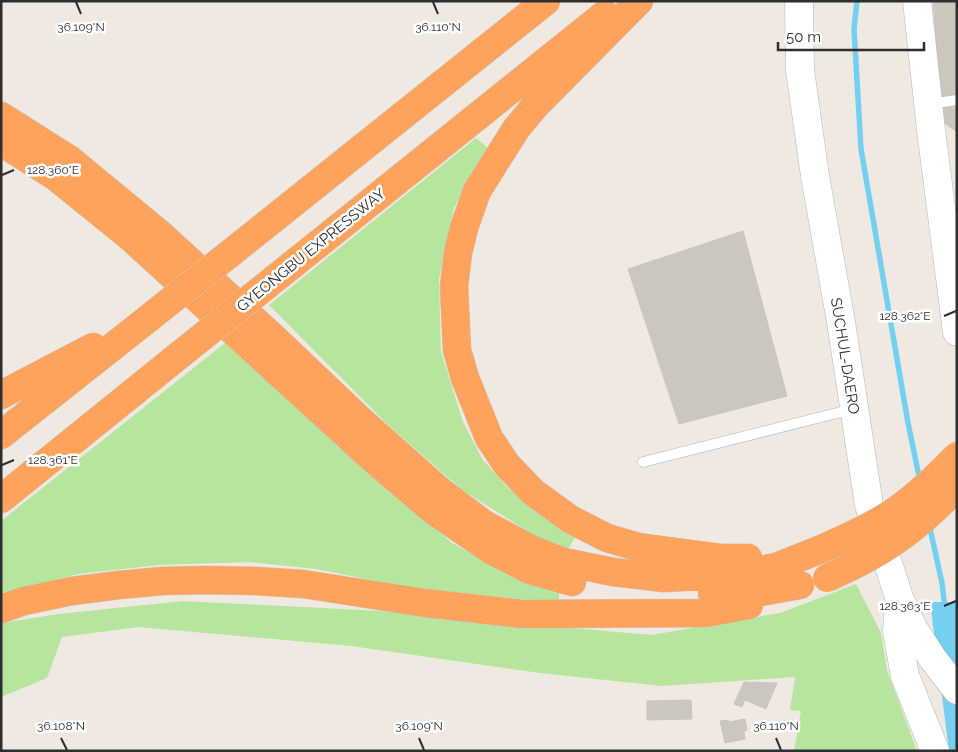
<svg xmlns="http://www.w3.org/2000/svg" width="958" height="752" viewBox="0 0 958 752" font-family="Raleway,sans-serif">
<rect width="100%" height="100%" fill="#efe9e1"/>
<!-- green -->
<path fill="#b6e59e" d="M 476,138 L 488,148 L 454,208 L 439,279 L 441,352 L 463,422 L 483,460 L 509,489 L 549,521 L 576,535 L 568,550 L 545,542 L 462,490 L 388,425 L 269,305 Z
M 225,343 L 452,543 L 529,584 L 559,592 L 559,603 L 416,589 L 316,569 L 248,562 L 159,565 L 78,574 L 1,594 L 1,521 Z
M 856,584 L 881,633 L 887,670 L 917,751 L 794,751 L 801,711 L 790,710 L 795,677 L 662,686 L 540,673 L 351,646 L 138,627 L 62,637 L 47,678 L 1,697 L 1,623 L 59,614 L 183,601 L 381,611 L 651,635 L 780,613 Z"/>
<!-- water -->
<path fill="#75cff0" d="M 930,602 L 957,602 L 957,751 L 949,751 Z"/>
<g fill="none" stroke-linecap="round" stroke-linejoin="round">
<!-- stream -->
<path stroke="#75cff0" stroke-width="5.5" d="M 857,1 L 854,29 L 861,149 L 908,423 L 920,481
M 929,524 L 942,583 L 945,609"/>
</g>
<!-- building -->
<path fill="#cbc7bf" stroke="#cbc5ba" d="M 933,1 L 957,1 L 957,132 L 943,122 Z
M 743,231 L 787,396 L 679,424 L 628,269 Z
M 744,682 L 777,683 L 766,709 L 745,700 L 742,707 L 734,704 Z
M 691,700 L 692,719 L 647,720 L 647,701 Z
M 745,719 L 747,730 L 744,731 L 745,739 L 725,743 L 720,721 L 728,720 L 729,722 Z"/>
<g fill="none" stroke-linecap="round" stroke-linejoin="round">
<!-- lane casing -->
<g stroke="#b4b7c1" stroke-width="11">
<path id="lane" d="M 929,104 L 957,100
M 643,462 L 853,409"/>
</g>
<!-- secondary casing -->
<g stroke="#b4b7c1" stroke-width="29">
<path id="secondary" d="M 799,1 L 800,70 L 815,176 L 841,322 L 869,505 L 900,600 L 913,628 L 933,659 L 957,690
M 917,1 L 931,130 L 957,332
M 899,604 L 897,631 L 905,676 L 935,751"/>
</g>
<!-- highway casing -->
<g stroke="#c9c9c9" stroke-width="29">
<path id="highway" d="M 639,1 L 535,106 L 516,129 L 477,191 L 464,228 L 458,253 L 454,286 L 457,350 L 465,378 L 489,438 L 507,465 L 533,492 L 570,519 L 607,538 L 638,547 L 721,558 L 748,558
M 1,116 L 69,159 L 160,234 L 275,339 L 358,418 L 440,491 L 484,524 L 533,550 L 564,562 L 613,572 L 664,578 L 742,574 L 776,567 L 819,550
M 1,142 L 56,177 L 129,236 L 373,459 L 434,511 L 491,550 L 530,570 L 572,582
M 262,228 L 546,1
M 292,265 L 605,14
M 1,395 L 93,347
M 1,435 L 149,318
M 1,499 L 182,353
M 712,593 L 755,593 L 800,585
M 1,609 L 24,601 L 72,591 L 119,585 L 163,581 L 206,580 L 255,581 L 303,584 L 425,603 L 522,614 L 706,613 L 749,605"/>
</g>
<!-- lane -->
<use href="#lane" stroke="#fff" stroke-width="10"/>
<!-- secondary -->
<use href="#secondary" stroke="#fff" stroke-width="28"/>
<!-- highway -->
<use href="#highway" stroke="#ffa35c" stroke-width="28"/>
<!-- highway-bridge casing -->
<g stroke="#c9c9c9" stroke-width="29" stroke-linecap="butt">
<path id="highway-bridge" d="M 149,318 L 262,228
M 182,353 L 292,265
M 819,550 C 842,540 865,530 886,517 C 912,501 936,478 957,456
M 827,578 C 882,554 916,530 957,487"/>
</g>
<!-- highway-bridge -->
<use href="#highway-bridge" stroke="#ffa35c" stroke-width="28"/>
</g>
<!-- ticks -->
<path fill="none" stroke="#2e2e2e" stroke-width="2" d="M 76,2 L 81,14M 433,2 L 438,14M 2,175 L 14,170M 944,316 L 956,311M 2,465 L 14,460M 944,606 L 956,601M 61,738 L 67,750M 419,738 L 424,750M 776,738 L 781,750"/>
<g text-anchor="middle" stroke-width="5" stroke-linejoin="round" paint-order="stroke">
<!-- street labels -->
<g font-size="15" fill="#2e2e2e" stroke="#fff">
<text transform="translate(311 250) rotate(-39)" y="5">GYEONGBU EXPRESSWAY</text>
<text transform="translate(845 356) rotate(81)" y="5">SUCHUL-DAERO</text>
</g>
</g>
<g font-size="12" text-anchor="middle" fill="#2e2e2e" stroke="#fff" stroke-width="5" stroke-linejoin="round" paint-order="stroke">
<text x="81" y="31">36.109°N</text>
<text x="438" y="31">36.110°N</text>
<text x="53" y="174">128.360°E</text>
<text x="905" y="320">128.362°E</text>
<text x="53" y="464">128.361°E</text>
<text x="905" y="610">128.363°E</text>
<text x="61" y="730">36.108°N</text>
<text x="419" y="730">36.109°N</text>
<text x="776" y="730">36.110°N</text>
</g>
<!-- border -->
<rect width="958" height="752" fill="none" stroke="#2e2e2e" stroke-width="5"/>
<!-- scale -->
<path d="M778 42v8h146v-8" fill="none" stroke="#2e2e2e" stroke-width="2.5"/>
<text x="786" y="42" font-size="15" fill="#2e2e2e" stroke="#ffffff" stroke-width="4" paint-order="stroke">50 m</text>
</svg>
